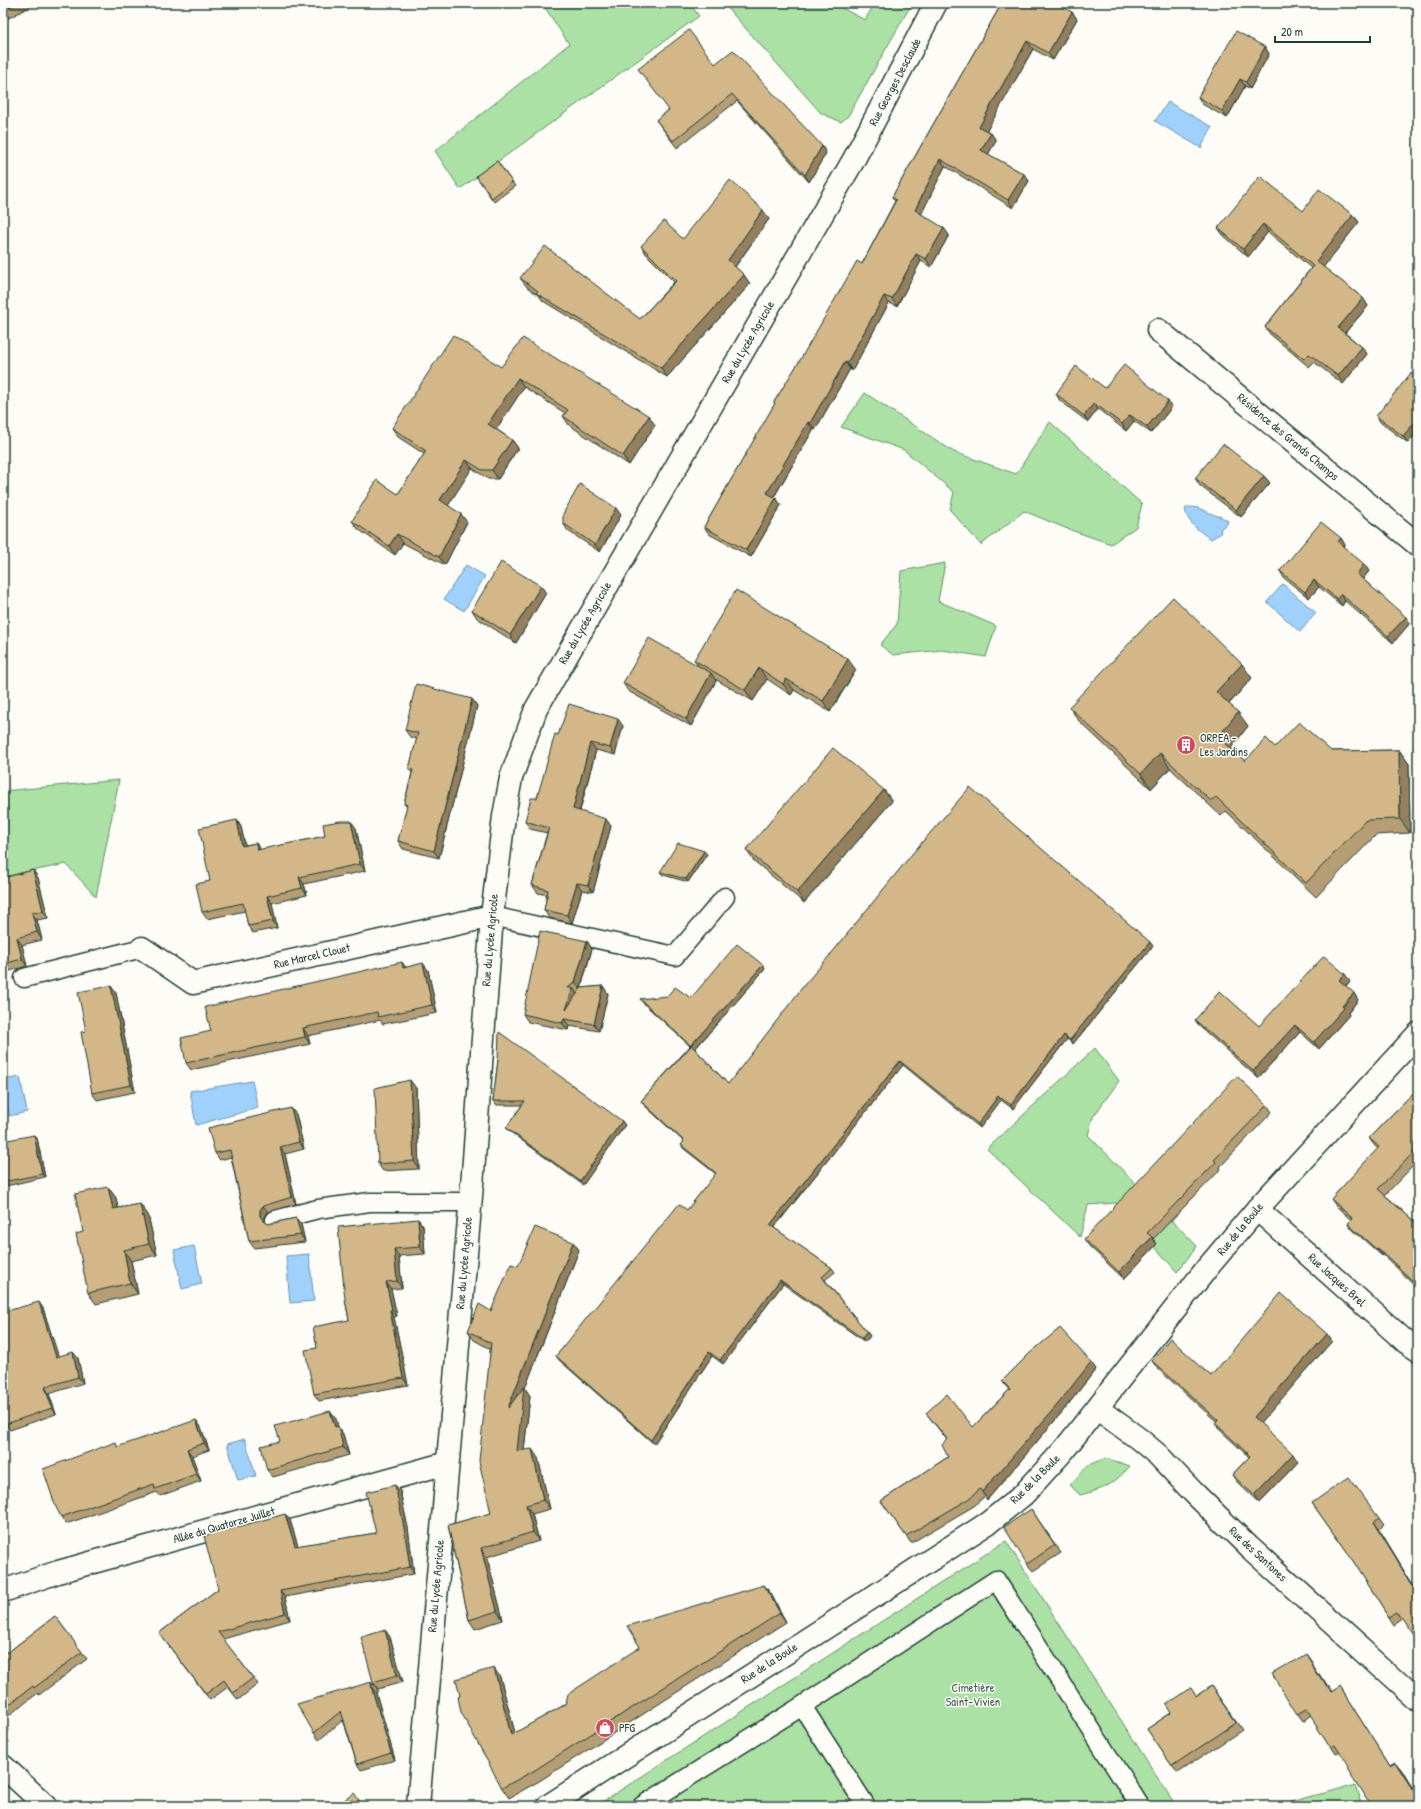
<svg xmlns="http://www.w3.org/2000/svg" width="1421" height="1809" viewBox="0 0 1421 1809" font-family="'Patrick Hand',sans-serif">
<rect width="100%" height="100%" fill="#fdfcf7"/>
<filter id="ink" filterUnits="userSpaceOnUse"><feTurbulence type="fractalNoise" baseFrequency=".025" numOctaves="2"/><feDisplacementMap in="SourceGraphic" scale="8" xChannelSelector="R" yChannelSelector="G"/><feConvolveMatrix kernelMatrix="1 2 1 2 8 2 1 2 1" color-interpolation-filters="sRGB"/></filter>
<g filter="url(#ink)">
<!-- green -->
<path fill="#abe1a4" stroke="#658f6c" d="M 542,3 L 689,3 L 699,16 L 460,189 L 435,151 L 569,44 Z
M 723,3 L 832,3 L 865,20 L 875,3 L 912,3 L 848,116 L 841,122 L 821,113 Z
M 865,393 L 954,452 L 1016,474 L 1050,422 L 1142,504 L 1136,527 L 1111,544 L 1065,528 L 1024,511 L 981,545 L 950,510 L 954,492 L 904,450 L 841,427 Z
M 945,563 L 938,601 L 996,626 L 986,657 L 942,650 L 893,655 L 880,645 L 897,624 L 901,571 Z
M 119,780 L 96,897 L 66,864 L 3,877 L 3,791 Z
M 1095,1048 L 1119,1081 L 1093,1117 L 1088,1135 L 1197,1246 L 1177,1272 L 1116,1203 L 1088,1205 L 1080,1237 L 987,1149 Z
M 1106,1458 L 1130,1466 C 1113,1485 1105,1489 1080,1495 L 1070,1485 L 1088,1465 Z
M 1006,1541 L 1176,1806 L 596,1806 Z
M 1355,1783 L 1362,1806 L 1274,1806 Z"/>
<!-- water -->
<path fill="#a0d1fc" stroke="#6c96ac" d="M 1168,102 L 1212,127 L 1201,148 L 1155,121 Z
M 1188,507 C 1199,507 1200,509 1210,513 C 1216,516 1222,516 1228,521 L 1227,524 L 1221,528 L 1220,534 L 1211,539 C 1199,531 1188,524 1185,509 Z
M 466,565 L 485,576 L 464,611 L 444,599 Z
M 1283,584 L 1316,613 L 1300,632 L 1267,602 Z
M 20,1077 L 27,1112 L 9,1116 L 3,1080 Z
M 252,1081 L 258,1108 L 196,1125 L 190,1091 Z
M 194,1246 L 202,1284 L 182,1289 L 174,1250 Z
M 309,1254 L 314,1301 L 290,1303 L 286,1256 Z
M 245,1439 L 256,1476 L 238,1480 L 227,1444 Z"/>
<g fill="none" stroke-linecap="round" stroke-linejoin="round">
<!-- lane casing -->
<g stroke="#1f3d34" stroke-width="21">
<path id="lane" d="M 492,916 L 675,956 L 725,897
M 24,978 L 142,948
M 275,1220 L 318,1209 L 370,1202 L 470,1202
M 802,1706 L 866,1806
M 642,1806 L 802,1706 L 996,1580 L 1140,1806"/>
</g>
<!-- street casing -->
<g stroke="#1f3d34" stroke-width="25">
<path id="street" d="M 1158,330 L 1418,545
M 142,948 L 193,983 L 492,916
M 1257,1209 L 1406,1342 L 1418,1350
M 1098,1409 L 1139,1439 L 1158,1455 L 1193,1492 L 1249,1547 L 1418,1700
M 3,1591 L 58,1572 L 447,1463
M 3,1766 L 46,1806"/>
</g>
<!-- secondary casing -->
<g stroke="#1f3d34" stroke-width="25">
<path id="secondary" d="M 418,1806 L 473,1173 L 492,916 L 504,816 L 511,778 L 536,709 L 853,161 L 936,3
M 548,1806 L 988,1523 L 1023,1495 L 1063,1451 L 1208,1267 L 1257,1209 L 1418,1034"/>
</g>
<!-- lane -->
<use href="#lane" stroke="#fdfcf7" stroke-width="18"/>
<!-- street -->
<use href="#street" stroke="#fdfcf7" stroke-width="22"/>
<!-- secondary -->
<use href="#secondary" stroke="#fdfcf7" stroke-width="22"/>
</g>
<!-- wall -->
<path fill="#b59d75" stroke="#1f3d34" d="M 3,3 L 34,3 L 35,4 L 3,21 Z
M 1002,3 L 1072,12 L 1077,19 L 1053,60 L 1033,49 L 986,131 L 991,133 L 996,141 L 988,154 L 1024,174 L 1029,181 L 1013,208 L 945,166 L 921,214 L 949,235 L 931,267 L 921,261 L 897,306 L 889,303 L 852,371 L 850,369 L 815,430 L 813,430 L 774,497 L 776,498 L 781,505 L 751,557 L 709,534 L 704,527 L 775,404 L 774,402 L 862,264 L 895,201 L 892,197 Z
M 1265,47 L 1269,54 L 1250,89 L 1245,86 L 1227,118 L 1202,104 L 1198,97 Z
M 715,64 L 822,146 L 826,153 L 809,182 L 737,101 L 677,148 L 656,120 L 669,110 Z
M 497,161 L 515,186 L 494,202 L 476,176 Z
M 1303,211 L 1353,215 L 1359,222 L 1323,267 L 1363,298 L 1368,306 L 1345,333 L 1362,347 L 1367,354 L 1343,384 L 1314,362 L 1309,367 L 1270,334 L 1265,327 L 1311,268 L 1268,232 L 1248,257 L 1223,235 L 1218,228 Z
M 769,219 L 735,267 L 744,275 L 750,284 L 667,377 L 543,301 L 539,296 L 527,287 L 520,278 L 640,319 L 674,282 L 647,255 L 641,246 L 683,239 Z
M 501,367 L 655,425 L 629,465 L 569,425 L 563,416 L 565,413 L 524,387 L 496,429 L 512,440 L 518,448 L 498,479 L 488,479 L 472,468 L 448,505 L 467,522 L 445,565 L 403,543 L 395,555 L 358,529 L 352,521 L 398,494 L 424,454 L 398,437 L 392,428 Z
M 1418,379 L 1418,432 L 1408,443 L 1381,423 L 1376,416 Z
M 1105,388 L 1172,407 L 1151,433 L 1134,421 L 1126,431 L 1098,409 L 1088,422 L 1060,401 L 1056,394 Z
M 1264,476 L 1270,483 L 1241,517 L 1200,486 L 1195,478 Z
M 621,515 L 600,552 L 568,531 L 563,523 Z
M 1341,538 L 1345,545 L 1344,547 L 1369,571 L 1363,579 L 1410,623 L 1393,643 L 1345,601 L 1342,606 L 1319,587 L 1309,598 L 1284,578 L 1280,571 Z
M 546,593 L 516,643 L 477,618 L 472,610 Z
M 694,660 L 856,670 L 830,712 L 794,690 L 791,695 L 767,679 L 753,701 L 715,679 L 716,681 L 691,726 L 628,691 L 623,683 L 698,665 Z
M 1252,678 L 1229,704 L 1248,726 L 1231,748 L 1245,761 L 1275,747 L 1331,751 L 1399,750 L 1409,764 L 1410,833 L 1376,835 L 1316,897 L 1226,811 L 1221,816 L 1170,768 L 1151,789 L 1079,721 L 1069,707 Z
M 472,699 L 477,706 L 439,858 L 403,849 L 398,841 L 407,807 L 404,804 L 412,773 L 409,769 L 417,739 L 410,737 L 405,730 Z
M 623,726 L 615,755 L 596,750 L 580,811 L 611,826 L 593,892 L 582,890 L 572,923 L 549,918 L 544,910 L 547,895 L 538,893 L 532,885 L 547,833 L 530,829 L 525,821 L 537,798 L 558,735 Z
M 884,790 L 892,801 L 804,903 L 754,861 L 746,850 Z
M 237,820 L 241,827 L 245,845 L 256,843 L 260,850 L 325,836 L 356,828 L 365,871 L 304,884 L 307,895 L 272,903 L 277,928 L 253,933 L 248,926 L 245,911 L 207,919 L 202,912 L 210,881 Z
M 704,851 L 707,854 L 688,882 L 663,875 L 660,872 Z
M 33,870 L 38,878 L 48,918 L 37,920 L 42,940 L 22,945 L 27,966 L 3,973 L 3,878 Z
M 587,941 L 592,949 L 581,988 L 603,986 L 608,994 L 599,1031 L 569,1026 L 568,1030 L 528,1022 L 523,1014 Z
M 1153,946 L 1073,1044 L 1067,1039 L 1013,1109 L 1001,1100 L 980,1128 L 903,1065 L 774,1228 L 832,1268 L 835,1272 L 825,1280 L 870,1336 L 865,1342 L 783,1284 L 723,1364 L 712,1356 L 654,1444 L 559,1360 L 556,1356 L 687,1210 L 716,1174 L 684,1149 L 681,1145 L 684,1142 L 644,1105 L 641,1101 L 690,1046 L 643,1003 L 640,999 L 691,998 L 763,965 L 765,969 L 695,1049 L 728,1084 Z
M 405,967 L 428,970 L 437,1013 L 383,1024 L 380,1020 L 308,1036 L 310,1044 L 191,1070 L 186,1063 L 211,1031 Z
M 1350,981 L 1346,986 L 1358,1000 L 1348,1013 L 1349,1015 L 1319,1049 L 1300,1032 L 1258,1078 L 1200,1027 L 1195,1020 L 1259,1026 Z
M 116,993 L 135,1092 L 97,1100 L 92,1093 L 86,1031 Z
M 498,1060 L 625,1125 L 583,1185 L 509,1131 L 506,1128 L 522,1105 L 496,1105 L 493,1101 Z
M 416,1088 L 419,1169 L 383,1171 L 378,1164 Z
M 1418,1088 L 1418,1161 L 1385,1195 L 1417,1224 L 1418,1223 L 1418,1288 L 1383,1255 L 1382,1256 L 1354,1231 L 1348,1224 L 1351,1220 L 1336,1206 L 1331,1199 L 1378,1149 L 1374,1145 L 1369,1138 Z
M 1267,1105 L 1272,1112 L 1220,1167 L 1221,1169 L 1153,1239 L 1157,1244 L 1124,1279 L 1089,1246 L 1084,1239 Z
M 296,1114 L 304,1149 L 285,1154 L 296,1204 L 268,1212 L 265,1217 L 265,1222 L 268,1224 L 296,1218 L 301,1224 L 305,1242 L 254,1248 L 249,1241 L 231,1157 L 220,1160 L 215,1153 Z
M 34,1135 L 37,1138 L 45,1177 L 6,1186 L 3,1182 L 5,1148 Z
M 108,1187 L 116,1198 L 118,1208 L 140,1204 L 148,1215 L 157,1255 L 131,1261 L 138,1294 L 96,1304 L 88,1293 Z
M 418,1219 L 423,1226 L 425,1254 L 399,1256 L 402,1288 L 391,1289 L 397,1316 L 394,1317 L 408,1385 L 319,1401 L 314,1394 L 317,1348 L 349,1320 L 345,1299 Z
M 573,1242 L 579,1250 L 525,1388 L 530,1396 L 524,1450 L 538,1458 L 550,1509 L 532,1514 L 539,1541 L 487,1557 L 503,1620 L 475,1629 L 469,1620 L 448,1525 L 491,1513 L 490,1349 L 474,1340 L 468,1331 L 491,1311 L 518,1266 Z
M 43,1308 L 58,1357 L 78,1358 L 83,1383 L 49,1394 L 56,1414 L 10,1430 L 6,1424 Z
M 1332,1341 L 1260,1423 L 1298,1462 L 1259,1503 L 1237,1482 L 1232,1475 L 1249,1457 L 1221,1431 L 1215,1423 L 1217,1422 L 1157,1368 L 1152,1361 L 1211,1376 Z
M 1096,1369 L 1063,1411 L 987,1500 L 985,1496 L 974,1506 L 911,1543 L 881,1501 L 948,1457 L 947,1440 L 926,1413 L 973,1427 L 1009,1390 L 1002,1381 Z
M 336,1419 L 338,1427 L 343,1434 L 349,1455 L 273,1477 L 267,1470 L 280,1441 Z
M 196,1420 L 201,1427 L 209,1450 L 192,1456 L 201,1481 L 160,1496 L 157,1492 L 66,1524 L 61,1517 Z
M 395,1485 L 400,1491 L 408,1528 L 414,1574 L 285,1597 L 290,1620 L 223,1639 L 258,1684 L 238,1700 L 228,1687 L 210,1700 L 159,1633 L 218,1589 L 290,1520 L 298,1546 L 376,1533 Z
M 1312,1503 L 1379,1518 L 1384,1525 L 1379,1529 L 1418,1593 L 1418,1643 L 1403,1619 L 1394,1625 L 1354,1562 Z
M 1031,1509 L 1061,1553 L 1033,1571 L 1027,1564 Z
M 764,1585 L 771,1594 L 786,1622 L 541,1780 L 509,1798 L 502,1788 L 460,1696 L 500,1677 L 515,1733 L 566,1704 Z
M 55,1616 L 87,1659 L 39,1695 L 38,1693 L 3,1720 L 3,1647 L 7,1653 Z
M 385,1630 L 390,1637 L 403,1682 L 378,1689 L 373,1682 Z
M 1306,1654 L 1331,1693 L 1340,1687 L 1390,1766 L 1395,1763 L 1401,1770 L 1418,1798 L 1418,1806 L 1339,1753 L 1336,1755 L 1311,1716 L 1303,1722 L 1297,1714 Z
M 371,1682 L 372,1684 L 374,1684 L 378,1691 L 376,1693 L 395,1760 L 361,1770 L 357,1764 L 343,1720 L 319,1740 L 314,1733 Z
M 1211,1686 L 1242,1730 L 1177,1773 L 1147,1729 Z"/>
<!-- shaded-wall -->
<path fill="#94805f" stroke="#1f3d34" d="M 1072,12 L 1077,19 L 1053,60 L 1048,53 Z
M 1027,41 L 1033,49 L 985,134 L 979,127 Z
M 1265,47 L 1269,54 L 1250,89 L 1246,82 Z
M 1240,79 L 1245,86 L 1227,118 L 1222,111 Z
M 991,133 L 996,141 L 986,158 L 981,150 Z
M 822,146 L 826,153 L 809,182 L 805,175 Z
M 940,159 L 945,166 L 920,217 L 915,210 Z
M 1024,174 L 1029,181 L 1013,208 L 1008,200 Z
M 763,210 L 769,219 L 734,268 L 728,260 Z
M 1353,215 L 1359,222 L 1322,269 L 1316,261 Z
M 1263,224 L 1268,232 L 1248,257 L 1243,249 Z
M 944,228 L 949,235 L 931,267 L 926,259 Z
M 916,254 L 921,261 L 897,306 L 892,299 Z
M 744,275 L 750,284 L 667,377 L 661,368 Z
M 884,296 L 889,303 L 852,371 L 847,363 Z
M 1363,298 L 1368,306 L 1343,335 L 1338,328 Z
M 1362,347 L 1367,354 L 1343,384 L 1338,376 Z
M 845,362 L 850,369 L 815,430 L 810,423 Z
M 518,378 L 524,387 L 494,433 L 488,424 Z
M 1168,401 L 1172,407 L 1151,433 L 1147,427 Z
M 1094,403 L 1098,409 L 1088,422 L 1084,416 Z
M 1130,415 L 1134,421 L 1126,431 L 1122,424 Z
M 649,416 L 655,425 L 629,465 L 623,456 Z
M 1416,421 L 1418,425 L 1418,432 L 1408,443 L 1403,436 Z
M 808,422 L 813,430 L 772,500 L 767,493 Z
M 512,440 L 518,448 L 498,479 L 492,470 Z
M 466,460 L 472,468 L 446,509 L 440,500 Z
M 1264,476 L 1270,483 L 1241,517 L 1236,510 Z
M 776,498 L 781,505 L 751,557 L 746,550 Z
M 616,508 L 621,515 L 600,552 L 595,545 Z
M 461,514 L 467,522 L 445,565 L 439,557 Z
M 397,534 L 403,543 L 395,555 L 389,546 Z
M 1341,538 L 1345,545 L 1343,548 L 1338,542 Z
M 1364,564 L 1369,571 L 1362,580 L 1357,574 Z
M 1314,580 L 1319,587 L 1309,598 L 1305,592 Z
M 541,586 L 546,593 L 516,643 L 510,635 Z
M 1341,594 L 1345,601 L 1342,606 L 1337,599 Z
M 1406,617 L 1410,623 L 1393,643 L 1388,636 Z
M 848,659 L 856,670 L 830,712 L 823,701 Z
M 1242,664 L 1252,678 L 1226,707 L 1216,692 Z
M 759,668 L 767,679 L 753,701 L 745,690 Z
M 711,673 L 716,681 L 691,726 L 686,719 Z
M 786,679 L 794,690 L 791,695 L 783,684 Z
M 472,699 L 477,706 L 439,858 L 434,851 Z
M 1238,712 L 1248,726 L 1228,752 L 1218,737 Z
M 618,719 L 623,726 L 615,755 L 610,748 Z
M 590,743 L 596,750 L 578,816 L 573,809 Z
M 1399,750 L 1409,764 L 1410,833 L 1400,819 Z
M 1160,753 L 1170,768 L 1151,789 L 1141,774 Z
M 884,790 L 892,801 L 804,903 L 797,892 Z
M 606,819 L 611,826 L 593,892 L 588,885 Z
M 237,820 L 241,827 L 247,853 L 242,846 Z
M 351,821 L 356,828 L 365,871 L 360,864 Z
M 256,843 L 261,850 L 257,850 Z
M 704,851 L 707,854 L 688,882 L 686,879 Z
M 33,870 L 38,878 L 48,918 L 43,911 Z
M 299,877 L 304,884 L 307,895 L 302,888 Z
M 577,883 L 582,890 L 572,923 L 567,915 Z
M 267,896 L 272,903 L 277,928 L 273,921 Z
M 32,913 L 37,920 L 42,940 L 37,932 Z
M 17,938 L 22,945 L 27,966 L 22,959 Z
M 587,941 L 592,949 L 580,989 L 575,982 Z
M 1150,942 L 1153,946 L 1073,1044 L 1070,1040 Z
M 402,962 L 407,969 L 403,968 Z
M 423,963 L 428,970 L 437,1013 L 432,1005 Z
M 763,965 L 765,969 L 694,1050 L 691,1045 Z
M 1345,974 L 1350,981 L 1344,987 L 1339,980 Z
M 111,986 L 116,993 L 135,1092 L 131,1085 Z
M 603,986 L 608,994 L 599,1031 L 594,1024 Z
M 573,988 L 578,996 L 566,1010 Z
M 1354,993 L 1358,1000 L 1348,1013 L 1349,1015 L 1319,1049 L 1314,1042 Z
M 564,1019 L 569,1026 L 568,1030 L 562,1023 Z
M 1295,1025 L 1300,1032 L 1258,1078 L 1253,1071 Z
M 303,1028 L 308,1036 L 310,1044 L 305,1037 Z
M 1064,1035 L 1067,1039 L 1013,1109 L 1011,1105 Z
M 900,1061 L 903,1065 L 773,1229 L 770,1225 Z
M 410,1080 L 416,1088 L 419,1169 L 414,1161 Z
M 998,1096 L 1001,1100 L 980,1128 L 978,1124 Z
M 291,1108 L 296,1114 L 304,1149 L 299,1142 Z
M 622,1121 L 625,1125 L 583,1185 L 580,1181 Z
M 34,1135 L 37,1138 L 45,1177 L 42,1174 Z
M 280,1147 L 285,1154 L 296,1204 L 292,1197 Z
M 108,1187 L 116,1198 L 120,1220 L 113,1209 Z
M 140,1204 L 148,1215 L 157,1255 L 149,1244 Z
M 263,1206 L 268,1212 L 265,1217 L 265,1222 L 263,1220 L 260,1216 L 260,1210 Z
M 296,1218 L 301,1224 L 305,1242 L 301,1235 Z
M 418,1219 L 423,1226 L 425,1254 L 420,1247 Z
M 1152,1237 L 1157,1244 L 1124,1279 L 1119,1272 Z
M 573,1242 L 579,1250 L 525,1388 L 530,1396 L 523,1460 L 517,1451 L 508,1408 Z
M 1378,1248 L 1383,1255 L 1382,1256 L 1376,1249 Z
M 394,1249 L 399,1256 L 402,1288 L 397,1281 Z
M 124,1250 L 131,1261 L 138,1294 L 130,1283 Z
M 780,1280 L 783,1284 L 723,1364 L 720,1360 Z
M 386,1282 L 391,1289 L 397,1316 L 392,1310 Z
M 39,1302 L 43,1308 L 61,1364 L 56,1357 Z
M 390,1310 L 394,1317 L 408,1385 L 403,1378 Z
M 867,1332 L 870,1336 L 865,1342 L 862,1338 Z
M 1327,1334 L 1332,1341 L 1259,1425 L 1254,1417 Z
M 73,1352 L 78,1358 L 83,1383 L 78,1377 Z
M 709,1352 L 712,1356 L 654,1444 L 651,1440 Z
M 1091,1362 L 1096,1369 L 1063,1411 L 987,1500 L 982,1492 Z
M 45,1387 L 49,1394 L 56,1414 L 52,1408 Z
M 330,1411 L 336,1419 L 338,1427 L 343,1434 L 349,1455 L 343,1447 L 335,1427 Z
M 196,1420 L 201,1427 L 209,1450 L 204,1443 Z
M 187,1449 L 192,1456 L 201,1481 L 196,1474 Z
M 532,1449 L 538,1458 L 550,1509 L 543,1500 Z
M 1293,1454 L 1298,1462 L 1259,1503 L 1254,1495 Z
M 395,1485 L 400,1491 L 408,1528 L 414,1574 L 410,1567 Z
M 526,1505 L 532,1514 L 539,1541 L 533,1532 Z
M 285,1514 L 290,1520 L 300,1553 L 295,1546 Z
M 1374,1522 L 1379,1529 L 1418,1593 L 1418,1594 Z
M 481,1548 L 487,1557 L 503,1620 L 497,1611 Z
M 764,1585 L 771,1594 L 786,1622 L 780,1613 Z
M 280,1591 L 285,1597 L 290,1620 L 285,1613 Z
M 385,1630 L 390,1637 L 403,1682 L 397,1675 Z
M 1306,1654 L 1311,1661 L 1336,1701 L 1330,1693 Z
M 494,1668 L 500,1677 L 518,1744 L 511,1735 Z
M 371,1686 L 376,1693 L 395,1760 L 391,1753 Z
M 1395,1763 L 1418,1798 L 1418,1799 Z"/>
<!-- building -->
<path fill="#d3b788" stroke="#1f3d34" d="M 3,3 L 18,3 L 3,11 Z
M 1002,3 L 1056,3 L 1072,12 L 1048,53 L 1027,41 L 979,127 L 991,133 L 981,150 L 1024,174 L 1008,200 L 940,159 L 915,210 L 944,228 L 926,259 L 916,254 L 892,299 L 884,296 L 847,363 L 845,362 L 810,423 L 808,422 L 767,493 L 776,498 L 746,550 L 704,527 L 775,403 L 774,402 L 800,360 L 857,261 L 862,264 L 896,200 L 892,197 Z
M 689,30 L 715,64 L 733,50 L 822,146 L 805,175 L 732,94 L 673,141 L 656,120 L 669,110 L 638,69 Z
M 1236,31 L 1265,47 L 1246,82 L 1240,79 L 1222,111 L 1198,97 Z
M 497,161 L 512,182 L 492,198 L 476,176 Z
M 1260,176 L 1303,211 L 1319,189 L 1353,215 L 1316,261 L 1363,298 L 1338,328 L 1362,347 L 1338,376 L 1309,354 L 1304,359 L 1265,327 L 1313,266 L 1263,224 L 1243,249 L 1218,228 Z
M 730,180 L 763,210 L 728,260 L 744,275 L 661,368 L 536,293 L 538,291 L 520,278 L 545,246 L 640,319 L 676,281 L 641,246 L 664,221 L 683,239 Z
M 453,335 L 501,367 L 523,338 L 649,416 L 623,456 L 563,416 L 568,410 L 518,378 L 488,424 L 512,440 L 492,470 L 482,470 L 466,460 L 440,500 L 461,514 L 439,557 L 397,534 L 389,546 L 352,521 L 377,480 L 398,494 L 426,451 L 392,428 Z
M 1124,365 L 1168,401 L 1147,427 L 1130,415 L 1122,424 L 1094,403 L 1084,416 L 1056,394 L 1076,366 L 1105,388 Z
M 1411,373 L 1418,379 L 1418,423 L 1416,421 L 1403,436 L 1376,416 Z
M 1223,444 L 1264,476 L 1236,510 L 1195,478 Z
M 580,484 L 616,508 L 595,545 L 563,523 L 563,514 Z
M 1321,522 L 1341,538 L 1338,542 L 1364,564 L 1357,574 L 1406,617 L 1388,636 L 1341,594 L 1337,599 L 1314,580 L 1305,592 L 1280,571 Z
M 501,562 L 541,586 L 510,635 L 472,610 Z
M 736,590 L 848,659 L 823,701 L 786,679 L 783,684 L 759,668 L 745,690 L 694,660 Z
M 1173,597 L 1242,664 L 1216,692 L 1238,712 L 1218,737 L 1245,761 L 1266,738 L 1275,747 L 1299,722 L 1331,751 L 1399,750 L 1400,819 L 1366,820 L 1306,883 L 1216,797 L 1211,801 L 1160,753 L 1141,774 L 1069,707 Z
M 649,638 L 711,673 L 686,719 L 623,683 Z
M 416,684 L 472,699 L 434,851 L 398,841 L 407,805 L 404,804 L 413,770 L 409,769 L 418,733 L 405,730 Z
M 569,704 L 618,719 L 610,748 L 590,743 L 573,809 L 606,819 L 588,885 L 577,883 L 567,915 L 544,910 L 548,890 L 532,885 L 549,828 L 525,821 L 531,798 L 537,798 L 555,734 L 558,735 Z
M 833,748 L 884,790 L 797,892 L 746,850 Z
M 970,787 L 1150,942 L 1070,1040 L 1064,1035 L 1011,1105 L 998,1096 L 978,1124 L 900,1061 L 770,1225 L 832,1268 L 822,1277 L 867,1332 L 862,1338 L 780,1280 L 720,1360 L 709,1352 L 651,1440 L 556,1356 L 679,1204 L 687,1210 L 716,1173 L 681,1145 L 684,1141 L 641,1101 L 691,1046 L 640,999 L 667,996 L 675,987 L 691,998 L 737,944 L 763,965 L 691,1045 L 728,1084 L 805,984 L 831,954 L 912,854 Z
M 237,820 L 242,846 L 256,843 L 257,850 L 325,836 L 323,824 L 340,821 L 351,821 L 360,864 L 299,877 L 302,888 L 267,896 L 273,921 L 248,926 L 243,903 L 202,912 L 196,884 L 210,881 L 199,828 Z
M 678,843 L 704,851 L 686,879 L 660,872 Z
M 33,870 L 43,911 L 32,913 L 37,932 L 17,938 L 22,959 L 3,964 L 3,878 Z
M 540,931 L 587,941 L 575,982 L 568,988 L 573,988 L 566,1010 L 581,988 L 603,986 L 594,1024 L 564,1019 L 562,1023 L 523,1014 Z
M 1324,956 L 1345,974 L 1339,980 L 1354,993 L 1342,1006 L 1344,1008 L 1314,1042 L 1295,1025 L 1253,1071 L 1195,1020 L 1220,991 L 1259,1026 Z
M 402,962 L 403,968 L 423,963 L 432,1005 L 378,1017 L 377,1012 L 303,1028 L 305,1037 L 186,1063 L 181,1038 L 211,1031 L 205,1007 Z
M 111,986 L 131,1085 L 92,1093 L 81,1032 L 86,1031 L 78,992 Z
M 499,1032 L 622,1121 L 580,1181 L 506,1128 L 525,1101 L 493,1101 L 498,1060 Z
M 1237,1076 L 1267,1105 L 1214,1160 L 1216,1162 L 1147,1233 L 1152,1237 L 1119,1272 L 1084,1239 Z
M 410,1080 L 414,1161 L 378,1164 L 375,1088 Z
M 1418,1088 L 1418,1148 L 1378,1189 L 1417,1224 L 1418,1223 L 1418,1286 L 1378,1248 L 1376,1249 L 1348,1224 L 1352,1218 L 1331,1199 L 1379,1147 L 1369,1138 Z
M 291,1108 L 299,1142 L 280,1147 L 292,1197 L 263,1206 L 260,1210 L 260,1216 L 263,1220 L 268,1224 L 296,1218 L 301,1235 L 249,1241 L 230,1150 L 215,1153 L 208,1128 Z
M 34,1135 L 42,1174 L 3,1182 L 3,1149 L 5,1148 L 3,1141 Z
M 108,1187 L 113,1209 L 140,1204 L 149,1244 L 124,1250 L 130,1283 L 88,1293 L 76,1234 L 83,1232 L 75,1194 Z
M 418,1219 L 420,1247 L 394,1249 L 397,1281 L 386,1282 L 392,1310 L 390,1310 L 403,1378 L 314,1394 L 305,1350 L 317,1348 L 313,1327 L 349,1320 L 345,1299 L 338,1227 Z
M 535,1227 L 573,1242 L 508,1408 L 524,1387 L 517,1451 L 532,1449 L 543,1500 L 526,1505 L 533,1532 L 481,1548 L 497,1611 L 469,1620 L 448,1525 L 491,1513 L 479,1461 L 491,1343 L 468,1331 L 479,1304 L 491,1311 L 511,1264 L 518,1266 Z
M 1281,1293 L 1327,1334 L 1254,1417 L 1293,1454 L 1254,1495 L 1232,1475 L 1250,1456 L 1215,1423 L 1218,1420 L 1152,1361 L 1170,1338 L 1211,1376 Z
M 39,1302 L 56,1357 L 73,1352 L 78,1377 L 45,1387 L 52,1408 L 6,1424 L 3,1416 L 3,1319 L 5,1319 L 3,1312 Z
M 1060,1328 L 1091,1362 L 1058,1404 L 982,1492 L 980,1489 L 969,1499 L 906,1536 L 881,1501 L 948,1457 L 942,1445 L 947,1439 L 926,1413 L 947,1394 L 973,1427 L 1010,1389 L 1002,1381 L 1030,1353 Z
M 330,1411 L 335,1427 L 338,1426 L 343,1447 L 267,1470 L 261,1446 L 280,1441 L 275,1426 Z
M 196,1420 L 204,1443 L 187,1449 L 196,1474 L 155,1489 L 154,1484 L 61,1517 L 55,1505 L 43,1469 L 116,1442 L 117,1447 Z
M 1349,1477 L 1379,1518 L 1374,1522 L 1418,1594 L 1418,1643 L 1398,1612 L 1389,1617 L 1353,1561 L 1312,1503 Z
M 395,1485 L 403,1522 L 410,1567 L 280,1591 L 285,1613 L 218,1632 L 253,1678 L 233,1693 L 224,1680 L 206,1694 L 159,1633 L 218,1589 L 204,1536 L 285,1514 L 295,1546 L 376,1533 L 366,1492 Z
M 1031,1509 L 1055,1545 L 1027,1564 L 1004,1527 Z
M 764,1585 L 780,1613 L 535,1770 L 502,1788 L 461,1712 L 458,1697 L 460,1696 L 456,1679 L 494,1668 L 511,1735 L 566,1704 L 568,1694 L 640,1647 L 627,1626 Z
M 55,1616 L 82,1652 L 34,1688 L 33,1686 L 3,1709 L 3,1647 L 7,1653 Z
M 385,1630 L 397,1675 L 373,1682 L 361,1637 Z
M 1306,1654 L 1330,1693 L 1340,1687 L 1390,1766 L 1395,1763 L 1418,1799 L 1418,1806 L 1372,1806 L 1334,1746 L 1331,1748 L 1306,1709 L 1297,1714 L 1272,1674 Z
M 371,1682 L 371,1685 L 374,1684 L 371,1686 L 391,1753 L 357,1764 L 341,1711 L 314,1733 L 297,1704 Z
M 1211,1686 L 1236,1723 L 1172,1766 L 1147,1729 L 1171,1713 L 1166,1705 L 1191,1688 L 1196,1696 Z
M 354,1793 L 363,1806 L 336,1806 Z"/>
</g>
<!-- icons -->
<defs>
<g id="building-disc" transform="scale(1)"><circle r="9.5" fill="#d1495b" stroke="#fdfcf7"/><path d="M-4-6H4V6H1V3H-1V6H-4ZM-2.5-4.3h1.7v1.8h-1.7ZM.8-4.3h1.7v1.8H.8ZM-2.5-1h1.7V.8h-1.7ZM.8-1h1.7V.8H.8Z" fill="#fff"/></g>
<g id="shop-disc" transform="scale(1)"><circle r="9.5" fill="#d1495b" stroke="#fdfcf7"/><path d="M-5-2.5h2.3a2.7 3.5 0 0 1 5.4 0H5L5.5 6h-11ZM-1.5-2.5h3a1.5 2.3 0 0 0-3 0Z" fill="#fff"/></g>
</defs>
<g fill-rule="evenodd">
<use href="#building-disc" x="1186" y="745"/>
<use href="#shop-disc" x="605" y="1728"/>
</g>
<g text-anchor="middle" stroke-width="3" stroke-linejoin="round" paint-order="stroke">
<!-- street labels -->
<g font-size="12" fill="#1f3d34" stroke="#fdfcf7">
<text transform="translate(895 82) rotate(-62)" y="4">Rue Georges Desclaude</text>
<text transform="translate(748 342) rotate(-60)" y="4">Rue du Lycée Agricole</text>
<text transform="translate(1288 437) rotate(40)" y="4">Résidence des Grands Champs</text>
<text transform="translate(585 623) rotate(-60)" y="4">Rue du Lycée Agricole</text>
<text transform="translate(490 940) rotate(-85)" y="4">Rue du Lycée Agricole</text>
<text transform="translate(312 956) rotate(-13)" y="4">Rue Marcel Clouet</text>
<text transform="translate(1240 1229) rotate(-50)" y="4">Rue de la Boule</text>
<text transform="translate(464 1263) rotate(-85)" y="4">Rue du Lycée Agricole</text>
<text transform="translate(1337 1280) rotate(42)" y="4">Rue Jacques Brel</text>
<text transform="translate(1035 1479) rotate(-45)" y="4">Rue de la Boule</text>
<text transform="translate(224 1525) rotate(-16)" y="4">Allée du Quatorze Juillet</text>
<text transform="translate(1258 1554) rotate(43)" y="4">Rue des Santones</text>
<text transform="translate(436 1586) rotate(-85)" y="4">Rue du Lycée Agricole</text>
<text transform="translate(769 1663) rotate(-33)" y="4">Rue de la Boule</text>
</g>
<!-- poi labels -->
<g font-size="12" fill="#1f3d34" stroke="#fdfcf7" text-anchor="start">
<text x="1200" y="742">ORPEA -<tspan x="1200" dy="14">Les Jardins</tspan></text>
<text x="619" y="1732">PFG</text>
</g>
<!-- park labels -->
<g font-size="12" fill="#3b5e4a" stroke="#fdfcf7">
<text x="973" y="1692">Cimetière<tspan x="973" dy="14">Saint-Vivien</tspan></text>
</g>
</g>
<!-- margin -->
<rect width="1421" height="1809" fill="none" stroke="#fdfcf7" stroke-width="16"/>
<rect x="8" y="8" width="1405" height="1793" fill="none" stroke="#1f3d34" stroke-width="1.5" filter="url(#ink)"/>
<!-- scale -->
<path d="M1275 36v6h95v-6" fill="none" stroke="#1f3d34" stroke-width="2"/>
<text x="1281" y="36" font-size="12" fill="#1f3d34" stroke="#fdfcf7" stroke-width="3" paint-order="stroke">20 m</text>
</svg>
